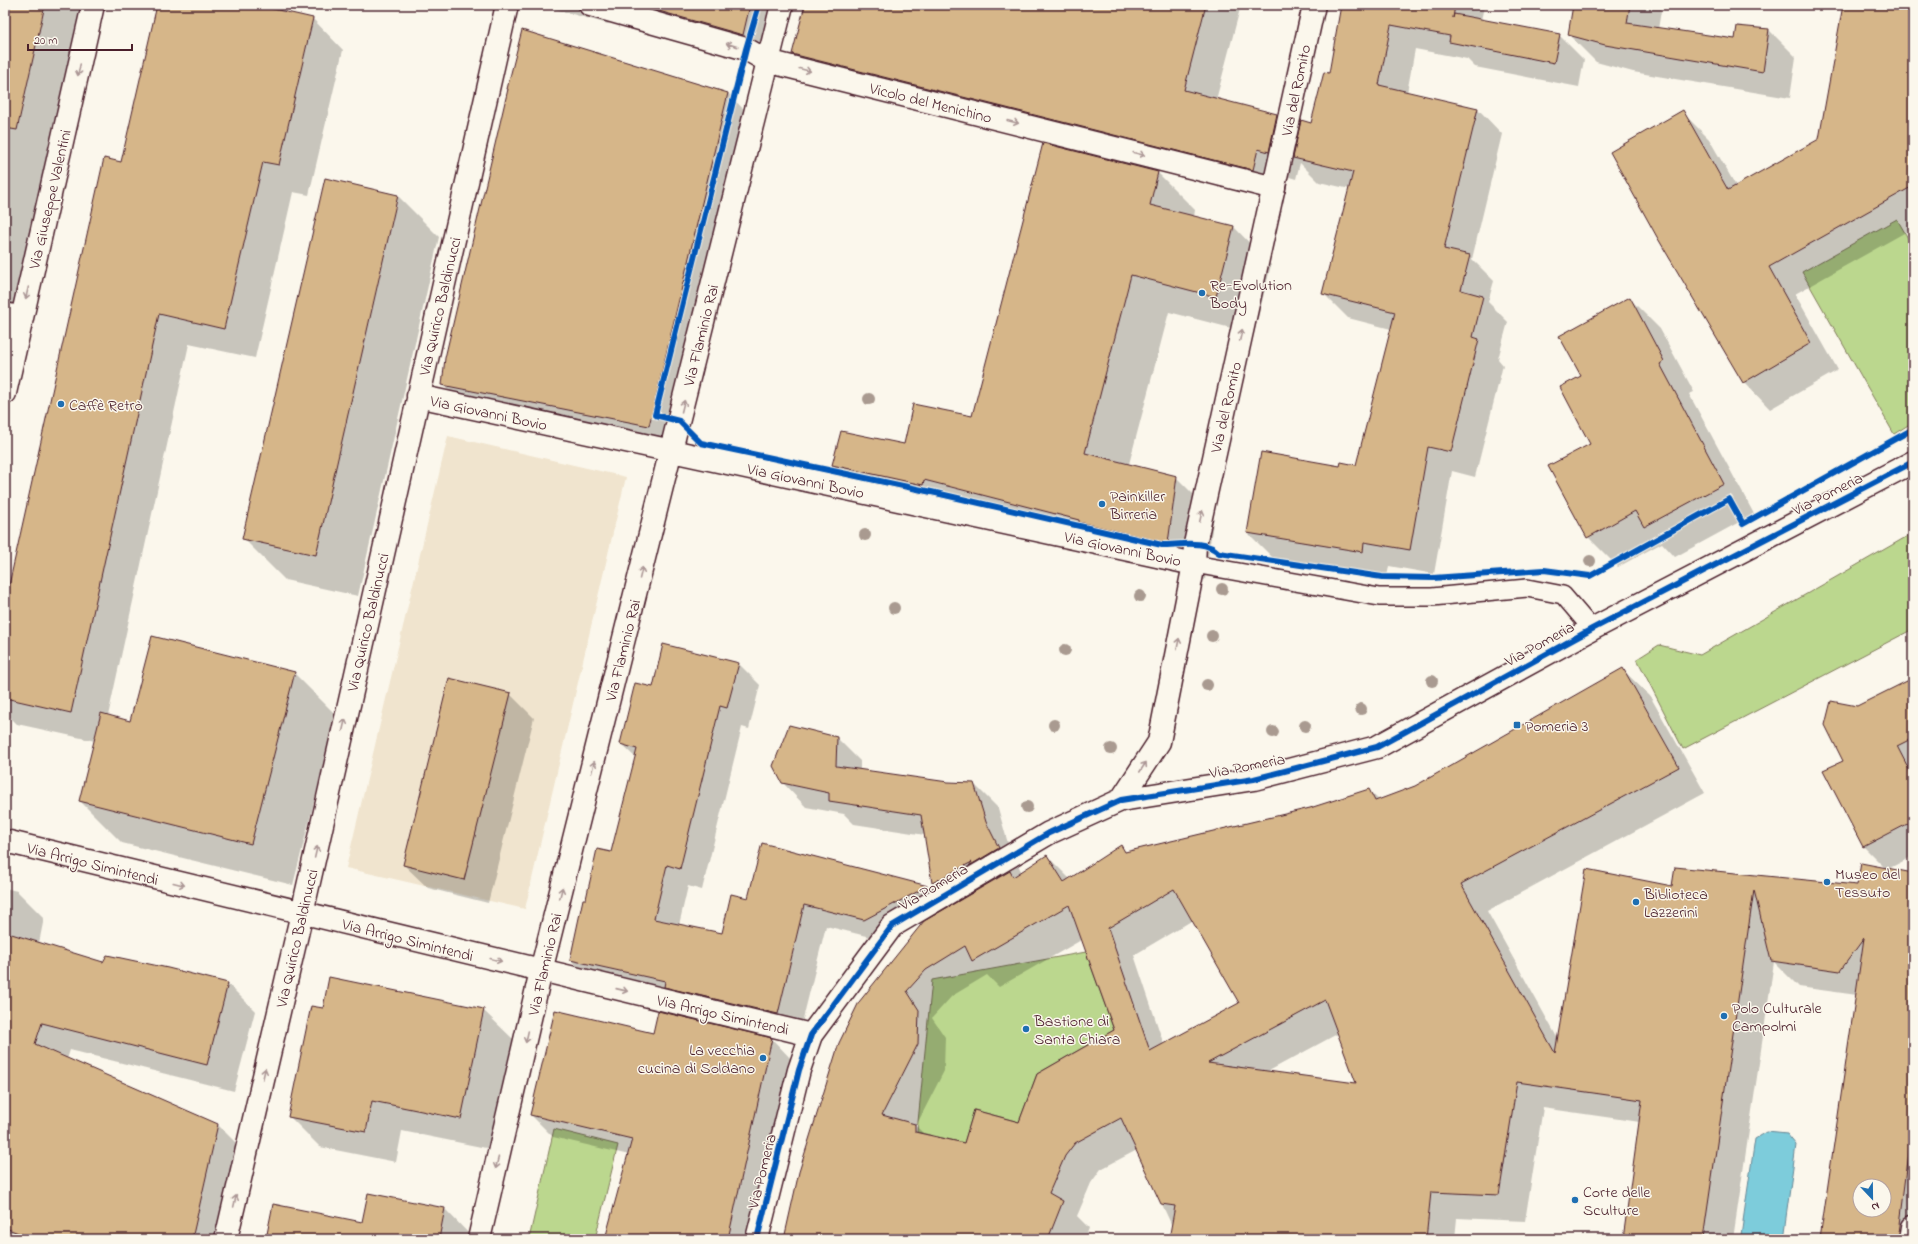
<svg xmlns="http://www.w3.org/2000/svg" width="1918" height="1244" viewBox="0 0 1918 1244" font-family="'Indie Flower',sans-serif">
<rect width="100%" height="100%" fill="#fbf7ec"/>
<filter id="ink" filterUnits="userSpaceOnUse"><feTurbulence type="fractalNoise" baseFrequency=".025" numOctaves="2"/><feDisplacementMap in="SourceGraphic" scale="8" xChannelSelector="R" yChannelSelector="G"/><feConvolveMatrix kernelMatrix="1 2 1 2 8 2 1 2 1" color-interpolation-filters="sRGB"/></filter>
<g filter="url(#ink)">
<!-- built -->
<path fill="#f0e4ce" d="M 448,436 L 626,477 L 525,909 L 346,868 Z"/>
<!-- green -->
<path fill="#bbd78e" stroke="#827b5c" d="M 1897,219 L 1913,247 L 1913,422 L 1894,434 L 1802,272 Z
M 1913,533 L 1913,629 L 1683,749 L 1637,659 L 1659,645 L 1700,655 Z
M 1086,952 L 1114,1030 L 1037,1074 L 1019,1122 L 974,1110 L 964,1143 L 917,1132 L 932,980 Z
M 554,1129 L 618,1145 L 595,1239 L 529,1239 Z"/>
<!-- water -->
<path fill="#7dccdb" stroke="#698795" d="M 1767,1132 L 1787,1134 L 1796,1145 L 1783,1239 L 1744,1239 L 1741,1235 L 1755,1139 Z"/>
<!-- shadow -->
<path fill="#0003" fill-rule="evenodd" d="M 5,5 L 81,5 L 13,312 L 5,310 Z
M 158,5 L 251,5 L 313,19 L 343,50 L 309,195 L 293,192 L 255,358 L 189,344 L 108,716 L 131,722 L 294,673 L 336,715 L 293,885 L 122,843 L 80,801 L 95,741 L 17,724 L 5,712 L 5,609 L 122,163 Z
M 540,5 L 783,5 L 770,62 L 614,20 L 608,24 Z
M 805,5 L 1241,5 L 1216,100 L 1277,115 L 1299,137 L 1312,124 L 1330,75 L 1342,5 L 1482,5 L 1484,7 L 1481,20 L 1559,35 L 1584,60 L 1579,87 L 1475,67 L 1467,59 L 1415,49 L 1407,93 L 1478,109 L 1502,134 L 1472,259 L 1494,281 L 1488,302 L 1508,322 L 1498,359 L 1503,365 L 1475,477 L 1452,471 L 1434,574 L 1389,566 L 1387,577 L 1272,557 L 1248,533 L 1341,467 L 1357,466 L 1391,329 L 1348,318 L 1323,293 L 1350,189 L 1319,182 L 1300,163 L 1296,179 L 1286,176 L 1280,197 L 821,82 L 794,54 Z
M 1286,5 L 1314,5 L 1312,13 Z
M 1574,5 L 1662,5 L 1658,29 L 1736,40 L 1769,30 L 1796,57 L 1790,98 L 1633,72 L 1596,62 L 1569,35 Z
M 1829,5 L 1913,5 L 1913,228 L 1795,294 L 1838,370 L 1770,409 L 1744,382 L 1682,112 L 1709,139 L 1736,186 L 1820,139 L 1844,8 Z
M 523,31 L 728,93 L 747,113 L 668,445 L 462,404 L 443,385 Z
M 1044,144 L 1158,173 L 1195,210 L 1194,217 L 1234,227 L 1271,265 L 1254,334 L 1169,312 L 1129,464 L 1176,477 L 1214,515 L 1205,580 L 1117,559 L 1114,556 L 871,502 L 834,465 L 905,445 L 972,417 Z
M 398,196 L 439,237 L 358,596 L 285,580 L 243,538 Z
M 1630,299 L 1660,329 L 1694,392 L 1689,394 L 1754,514 L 1675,557 L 1662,543 L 1618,567 L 1588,537 L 1592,444 L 1582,376 Z
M 738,663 L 760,685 L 749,729 L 742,727 L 702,890 L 688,886 L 679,925 L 722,935 L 748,899 L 763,844 L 927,886 L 949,908 L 955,905 L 933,883 L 925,835 L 854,824 L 844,814 L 806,807 L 783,783 L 837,738 L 860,761 L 860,770 L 948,783 L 974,784 L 998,808 L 1009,847 L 1022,873 L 1047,856 L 1070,879 L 1121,847 L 1127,853 L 1311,809 L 1368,790 L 1379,800 L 1415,787 L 1623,670 L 1650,696 L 1705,793 L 1487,911 L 1558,1039 L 1672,887 L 1858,886 L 1886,869 L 1863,846 L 1844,761 L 1857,707 L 1913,679 L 1913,856 L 1888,869 L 1913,874 L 1913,1239 L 1821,1239 L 1857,995 L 1799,987 L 1774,962 L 1733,1239 L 1624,1239 L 1640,1122 L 1543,1108 L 1525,1221 L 1457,1218 L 1455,1239 L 1178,1239 L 1137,1150 L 1101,1169 L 1091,1183 L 1077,1216 L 1089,1228 L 1085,1239 L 785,1239 L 860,1003 L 928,918 L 886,941 L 826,926 L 799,1035 L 592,982 L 571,960 L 586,901 L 612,853 L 636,758 L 621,744 L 653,689 ZM 1193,920 L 1240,1003 L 1164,1045 L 1134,955 ZM 1083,939 L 1115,1030 L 1019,1123 L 965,1144 L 925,1135 L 916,1126 L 944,1071 L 945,1037 L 932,1018 L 952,996 L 987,975 L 999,987 ZM 1339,1033 L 1357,1085 L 1267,1072 ZM 1860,1186 L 1884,1186 L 1884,1210 L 1860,1210 Z
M 510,694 L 534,718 L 488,903 L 428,888 L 404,865 Z
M 5,888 L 17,891 L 44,918 L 39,943 L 104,964 L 168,969 L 228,984 L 255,1011 L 234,1091 L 70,1050 L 67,1059 L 218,1125 L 245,1152 L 225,1239 L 5,1239 Z
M 323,1009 L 483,1010 L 514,1040 L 491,1149 L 402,1131 L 396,1162 L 320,1147 L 289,1116 Z
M 654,1034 L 772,1039 L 794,1062 L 755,1239 L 606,1239 L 629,1155 L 553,1137 L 531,1115 Z
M 445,1209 L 474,1239 L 267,1239 L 363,1223 Z"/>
<!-- building -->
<path fill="#d6b689" stroke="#4a1f2b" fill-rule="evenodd" d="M 5,5 L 45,5 L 17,130 L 5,128 Z
M 157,5 L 256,5 L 313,18 L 279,165 L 263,162 L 224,329 L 159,314 L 71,713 L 5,698 L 5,603 L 104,158 L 121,162 Z
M 645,5 L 750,5 L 743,35 L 645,7 Z
M 805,5 L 1206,5 L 1184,90 L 1277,114 L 1269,152 L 1258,149 L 1253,170 L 792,54 Z
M 1341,5 L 1455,5 L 1453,18 L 1454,14 L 1560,34 L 1554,63 L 1449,42 L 1450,36 L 1391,25 L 1379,85 L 1478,108 L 1444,249 L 1470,255 L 1461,290 L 1483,296 L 1473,337 L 1479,339 L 1451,452 L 1428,447 L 1410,550 L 1364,542 L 1363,552 L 1247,533 L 1261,452 L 1340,466 L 1341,462 L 1356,465 L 1395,312 L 1322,294 L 1353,172 L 1293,158 L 1301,120 L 1311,123 L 1324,72 L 1329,73 Z
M 1573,5 L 1630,5 L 1627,23 L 1735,39 L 1737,26 L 1769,29 L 1763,72 L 1605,45 L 1568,35 Z
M 1843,5 L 1913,5 L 1913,186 L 1769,267 L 1811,343 L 1743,383 L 1657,237 L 1610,152 L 1683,110 L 1728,190 L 1819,139 Z
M 522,30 L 728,93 L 649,426 L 442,385 L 445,358 L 508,89 L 507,89 Z
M 1043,143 L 1158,172 L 1150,205 L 1234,226 L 1216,297 L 1131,275 L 1085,453 L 1177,476 L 1168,543 L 1079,522 L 1079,520 L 924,480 L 923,485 L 832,465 L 841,431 L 904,444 L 913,404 L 972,416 Z
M 325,178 L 398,195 L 316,555 L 242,539 Z
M 1630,297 L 1664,361 L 1660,364 L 1724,484 L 1644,527 L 1635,511 L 1587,538 L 1548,466 L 1590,444 L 1560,387 L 1581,376 L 1559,336 Z
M 152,636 L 295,672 L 251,844 L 79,801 L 101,713 L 130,721 Z
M 663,644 L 739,663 L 727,708 L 720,706 L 680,869 L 667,865 L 654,919 L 722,933 L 731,894 L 748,898 L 762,843 L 928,886 L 864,920 L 804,905 L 778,1014 L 664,987 L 665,981 L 570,960 L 583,899 L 586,899 L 597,849 L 611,852 L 637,749 L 620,744 L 635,683 L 653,687 Z
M 1623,668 L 1679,767 L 1461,884 L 1555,1053 L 1586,869 L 1672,886 L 1675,867 L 1857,885 L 1861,863 L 1913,873 L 1913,1121 L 1898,1239 L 1820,1239 L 1864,938 L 1840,971 L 1771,961 L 1754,890 L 1703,1239 L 1623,1239 L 1642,1100 L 1517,1082 L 1499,1195 L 1431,1192 L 1426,1239 L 1169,1239 L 1175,1206 L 1161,1204 L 1121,1118 L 1075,1143 L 1065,1156 L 1049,1193 L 1063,1201 L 1048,1239 L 784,1239 L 799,1172 L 839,1043 L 859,1002 L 924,921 L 1010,871 L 1013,877 L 1047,855 L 1064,882 L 1121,845 L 1125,852 L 1310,808 L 1369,789 L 1375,801 L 1415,786 ZM 1174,889 L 1239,1003 L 1150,1051 L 1108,928 ZM 1069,905 L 1114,1030 L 1037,1074 L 1019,1122 L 974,1110 L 964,1143 L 915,1132 L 915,1124 L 882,1115 L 918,1044 L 919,1010 L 907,991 L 926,970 L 965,946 L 972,961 ZM 1325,1000 L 1356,1083 L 1208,1063 ZM 1860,1186 L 1884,1186 L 1884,1210 L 1860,1210 Z
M 449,678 L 511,693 L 464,880 L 403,865 Z
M 1913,678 L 1913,738 L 1897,746 L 1913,777 L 1913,821 L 1863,847 L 1823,770 L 1843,761 L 1825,725 L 1831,701 L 1857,706 Z
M 789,725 L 837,737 L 836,766 L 948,782 L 974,783 L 986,822 L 999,848 L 969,866 L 972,862 L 932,883 L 921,815 L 829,801 L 829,793 L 782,783 L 773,766 Z
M 5,932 L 103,962 L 107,955 L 168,968 L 228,983 L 207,1065 L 42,1023 L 35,1044 L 218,1124 L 192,1239 L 35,1239 L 5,1228 Z
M 329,977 L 484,1009 L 461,1119 L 372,1101 L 366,1132 L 288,1117 L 311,1006 L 323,1008 Z
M 555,1010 L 653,1033 L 658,1011 L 772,1038 L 728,1239 L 605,1239 L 632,1139 L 530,1115 Z
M 368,1193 L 445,1208 L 439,1239 L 266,1239 L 273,1204 L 362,1222 Z"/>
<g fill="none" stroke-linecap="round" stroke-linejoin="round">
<!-- service casing -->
<g stroke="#4a1f2b" stroke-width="20">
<path id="service" d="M 1194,564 L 1379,597 L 1432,597 L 1527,588 L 1563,595 L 1592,629"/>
</g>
<!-- minor casing -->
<g stroke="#4a1f2b" stroke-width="25">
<path id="minor" d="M 590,5 L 746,49 L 767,61 L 1274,188
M 5,314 L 21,318
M 418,396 L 1194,564
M 5,841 L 811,1035
M 226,1239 L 302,913 L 507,5
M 479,1239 L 541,971 L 782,5
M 1911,1239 L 1913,1226"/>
</g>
<!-- tertiary casing -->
<g stroke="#4a1f2b" stroke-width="25">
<path id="tertiary" d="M 5,393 L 93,5
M 1121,800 L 1159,742 L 1194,564 L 1195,544 L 1314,5
M 757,1239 L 799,1070 L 811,1035 L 892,926 L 1049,833 L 1121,800 L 1254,779 L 1377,747 L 1592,629 L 1913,462"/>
</g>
<!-- service -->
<use href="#service" stroke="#fbf7ec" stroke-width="17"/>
<!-- minor -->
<use href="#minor" stroke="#fbf7ec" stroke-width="22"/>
<!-- tertiary -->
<use href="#tertiary" stroke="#fbf7ec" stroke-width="22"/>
<!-- cycleway casing -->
<g stroke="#fbf7ec" stroke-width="8">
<path id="cycleway" d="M 759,5 L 746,49 L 655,415 L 679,421 L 701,443 L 936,493 L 1162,545 C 1180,545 1205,539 1219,553 L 1382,577 L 1433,578 L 1544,570 L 1590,576 L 1729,499 L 1743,524 L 1913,429
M 757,1239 L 799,1070 L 811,1035 L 892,926 L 1049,833 L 1121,800 L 1254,779 L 1377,747 L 1592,629 L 1913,462"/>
</g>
<!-- cycleway -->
<use href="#cycleway" stroke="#0057b8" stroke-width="6"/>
</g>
<!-- trees -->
<g fill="#a99a90">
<circle cx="869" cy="399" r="6"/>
<circle cx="865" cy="535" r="6"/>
<circle cx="1590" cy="561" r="6"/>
<circle cx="1222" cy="589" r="6"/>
<circle cx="1140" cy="596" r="6"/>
<circle cx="894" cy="608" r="6"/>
<circle cx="1212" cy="636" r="6"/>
<circle cx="1065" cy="650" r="6"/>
<circle cx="1432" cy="681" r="6"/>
<circle cx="1207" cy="685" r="6"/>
<circle cx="1361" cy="709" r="6"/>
<circle cx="1054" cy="725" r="6"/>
<circle cx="1305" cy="726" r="6"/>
<circle cx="1273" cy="732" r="6"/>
<circle cx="1111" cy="749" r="6"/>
<circle cx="1027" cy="807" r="6"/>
</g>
<!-- one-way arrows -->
<defs><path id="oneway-shaft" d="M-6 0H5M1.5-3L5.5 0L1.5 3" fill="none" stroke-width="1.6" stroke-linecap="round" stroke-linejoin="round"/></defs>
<g stroke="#ab9695">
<use href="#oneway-shaft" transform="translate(732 45) rotate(-164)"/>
<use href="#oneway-shaft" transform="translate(79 70) rotate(102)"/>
<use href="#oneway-shaft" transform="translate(805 70) rotate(14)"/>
<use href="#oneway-shaft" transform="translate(1013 122) rotate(14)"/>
<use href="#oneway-shaft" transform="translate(1139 154) rotate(14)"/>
<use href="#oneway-shaft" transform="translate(27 293) rotate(103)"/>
<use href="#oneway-shaft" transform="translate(1241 335) rotate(-77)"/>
<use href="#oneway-shaft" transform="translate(683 406) rotate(-76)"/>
<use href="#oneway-shaft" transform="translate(1201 516) rotate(-77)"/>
<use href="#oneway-shaft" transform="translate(641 573) rotate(-76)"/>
<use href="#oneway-shaft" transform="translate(1178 644) rotate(-79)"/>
<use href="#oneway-shaft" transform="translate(344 725) rotate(-77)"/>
<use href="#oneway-shaft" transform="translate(593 767) rotate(-76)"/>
<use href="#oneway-shaft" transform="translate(1143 767) rotate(-57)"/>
<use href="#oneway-shaft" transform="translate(316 852) rotate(-77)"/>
<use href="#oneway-shaft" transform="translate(179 884) rotate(14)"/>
<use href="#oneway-shaft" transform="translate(561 893) rotate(-76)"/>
<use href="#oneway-shaft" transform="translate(496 960) rotate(14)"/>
<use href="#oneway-shaft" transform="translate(622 990) rotate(13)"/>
<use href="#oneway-shaft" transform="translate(527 1037) rotate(103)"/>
<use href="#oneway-shaft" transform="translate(264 1074) rotate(-77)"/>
<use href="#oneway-shaft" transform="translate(497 1163) rotate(104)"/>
<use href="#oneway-shaft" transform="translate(235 1201) rotate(-77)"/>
</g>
</g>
<!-- markers -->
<g fill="#1f6fb2" stroke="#fbf7ec" stroke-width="1.5">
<circle cx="1202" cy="293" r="4"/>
<circle cx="61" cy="404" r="4"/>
<circle cx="1102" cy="504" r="4"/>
<rect x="1513" y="721" width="8" height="8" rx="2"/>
<circle cx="1827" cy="882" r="4"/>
<circle cx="1636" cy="902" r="4"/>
<circle cx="1724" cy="1016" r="4"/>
<circle cx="1026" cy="1029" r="4"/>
<circle cx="763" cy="1058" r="4"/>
<circle cx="1575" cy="1200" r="4"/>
</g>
<g text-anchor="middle" stroke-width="3" stroke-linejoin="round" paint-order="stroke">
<!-- street labels -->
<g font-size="16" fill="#4a1f2b" stroke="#fbf7ec">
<text transform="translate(1295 90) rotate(-78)" y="6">Via del Romito</text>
<text transform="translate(931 102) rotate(14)" y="6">Vicolo del Menichino</text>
<text transform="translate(49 199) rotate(-77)" y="6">Via Giuseppe Valentini</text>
<text transform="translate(439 306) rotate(-77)" y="6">Via Quirico Baldinucci</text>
<text transform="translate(700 335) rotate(-76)" y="6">Via Flaminio Rai</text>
<text transform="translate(1225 407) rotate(-77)" y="6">Via del Romito</text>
<text transform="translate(489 412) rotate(12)" y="6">Via Giovanni Bovio</text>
<text transform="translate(806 480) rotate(12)" y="6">Via Giovanni Bovio</text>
<text transform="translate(1827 493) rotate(-27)" y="6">Via Pomeria</text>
<text transform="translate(1123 548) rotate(12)" y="6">Via Giovanni Bovio</text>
<text transform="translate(367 622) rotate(-77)" y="6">Via Quirico Baldinucci</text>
<text transform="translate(1539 643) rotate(-29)" y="6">Via Pomeria</text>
<text transform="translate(622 650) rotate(-76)" y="6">Via Flaminio Rai</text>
<text transform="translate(1247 765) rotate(-11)" y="6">Via Pomeria</text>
<text transform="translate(93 863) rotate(14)" y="6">Via Arrigo Simintendi</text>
<text transform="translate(933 886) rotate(-31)" y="6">Via Pomeria</text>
<text transform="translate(296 938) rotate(-77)" y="6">Via Quirico Baldinucci</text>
<text transform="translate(408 939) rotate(14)" y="6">Via Arrigo Simintendi</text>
<text transform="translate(544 964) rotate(-77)" y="6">Via Flaminio Rai</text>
<text transform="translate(723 1014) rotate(13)" y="6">Via Arrigo Simintendi</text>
<text transform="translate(761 1171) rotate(-76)" y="6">Via Pomeria</text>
</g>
<!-- poi labels -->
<g font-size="16" fill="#4a1f2b" stroke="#fbf7ec" text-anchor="start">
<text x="1210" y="290">Re-Evolution<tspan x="1210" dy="18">Body</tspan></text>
<text x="69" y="410">Caffè Retrò</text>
<text x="1110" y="501">Painkiller<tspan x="1110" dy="18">Birreria</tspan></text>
<text x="1525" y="731">Pomeria 3</text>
<text x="1835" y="879">Museo del<tspan x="1835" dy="18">Tessuto</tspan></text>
<text x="1644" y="899">Biblioteca<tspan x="1644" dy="18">Lazzerini</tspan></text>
<text x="1732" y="1013">Polo Culturale<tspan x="1732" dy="18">Campolmi</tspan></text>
<text x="1034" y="1026">Bastione di<tspan x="1034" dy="18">Santa Chiara</tspan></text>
<text x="755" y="1055" text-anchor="end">La vecchia<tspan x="755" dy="18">cucina di Soldano</tspan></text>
<text x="1583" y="1197">Corte delle<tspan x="1583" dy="18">Sculture</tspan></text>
</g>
</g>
<!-- margin -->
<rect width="1918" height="1244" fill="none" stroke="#fbf7ec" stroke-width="20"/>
<rect x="10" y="10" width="1898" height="1224" fill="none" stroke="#4a1f2b" stroke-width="1.5" filter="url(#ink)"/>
<!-- north arrow -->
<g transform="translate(1872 1198) rotate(158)"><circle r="19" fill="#fbf7ec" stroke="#b4a19f"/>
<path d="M0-3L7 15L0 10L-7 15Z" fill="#1f6fb2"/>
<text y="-6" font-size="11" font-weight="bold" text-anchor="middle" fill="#4a1f2b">N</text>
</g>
<!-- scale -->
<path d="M28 44v6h104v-6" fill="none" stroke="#4a1f2b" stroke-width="2"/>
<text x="34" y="44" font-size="12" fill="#4a1f2b" stroke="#fbf7ec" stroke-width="3" paint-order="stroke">20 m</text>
</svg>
